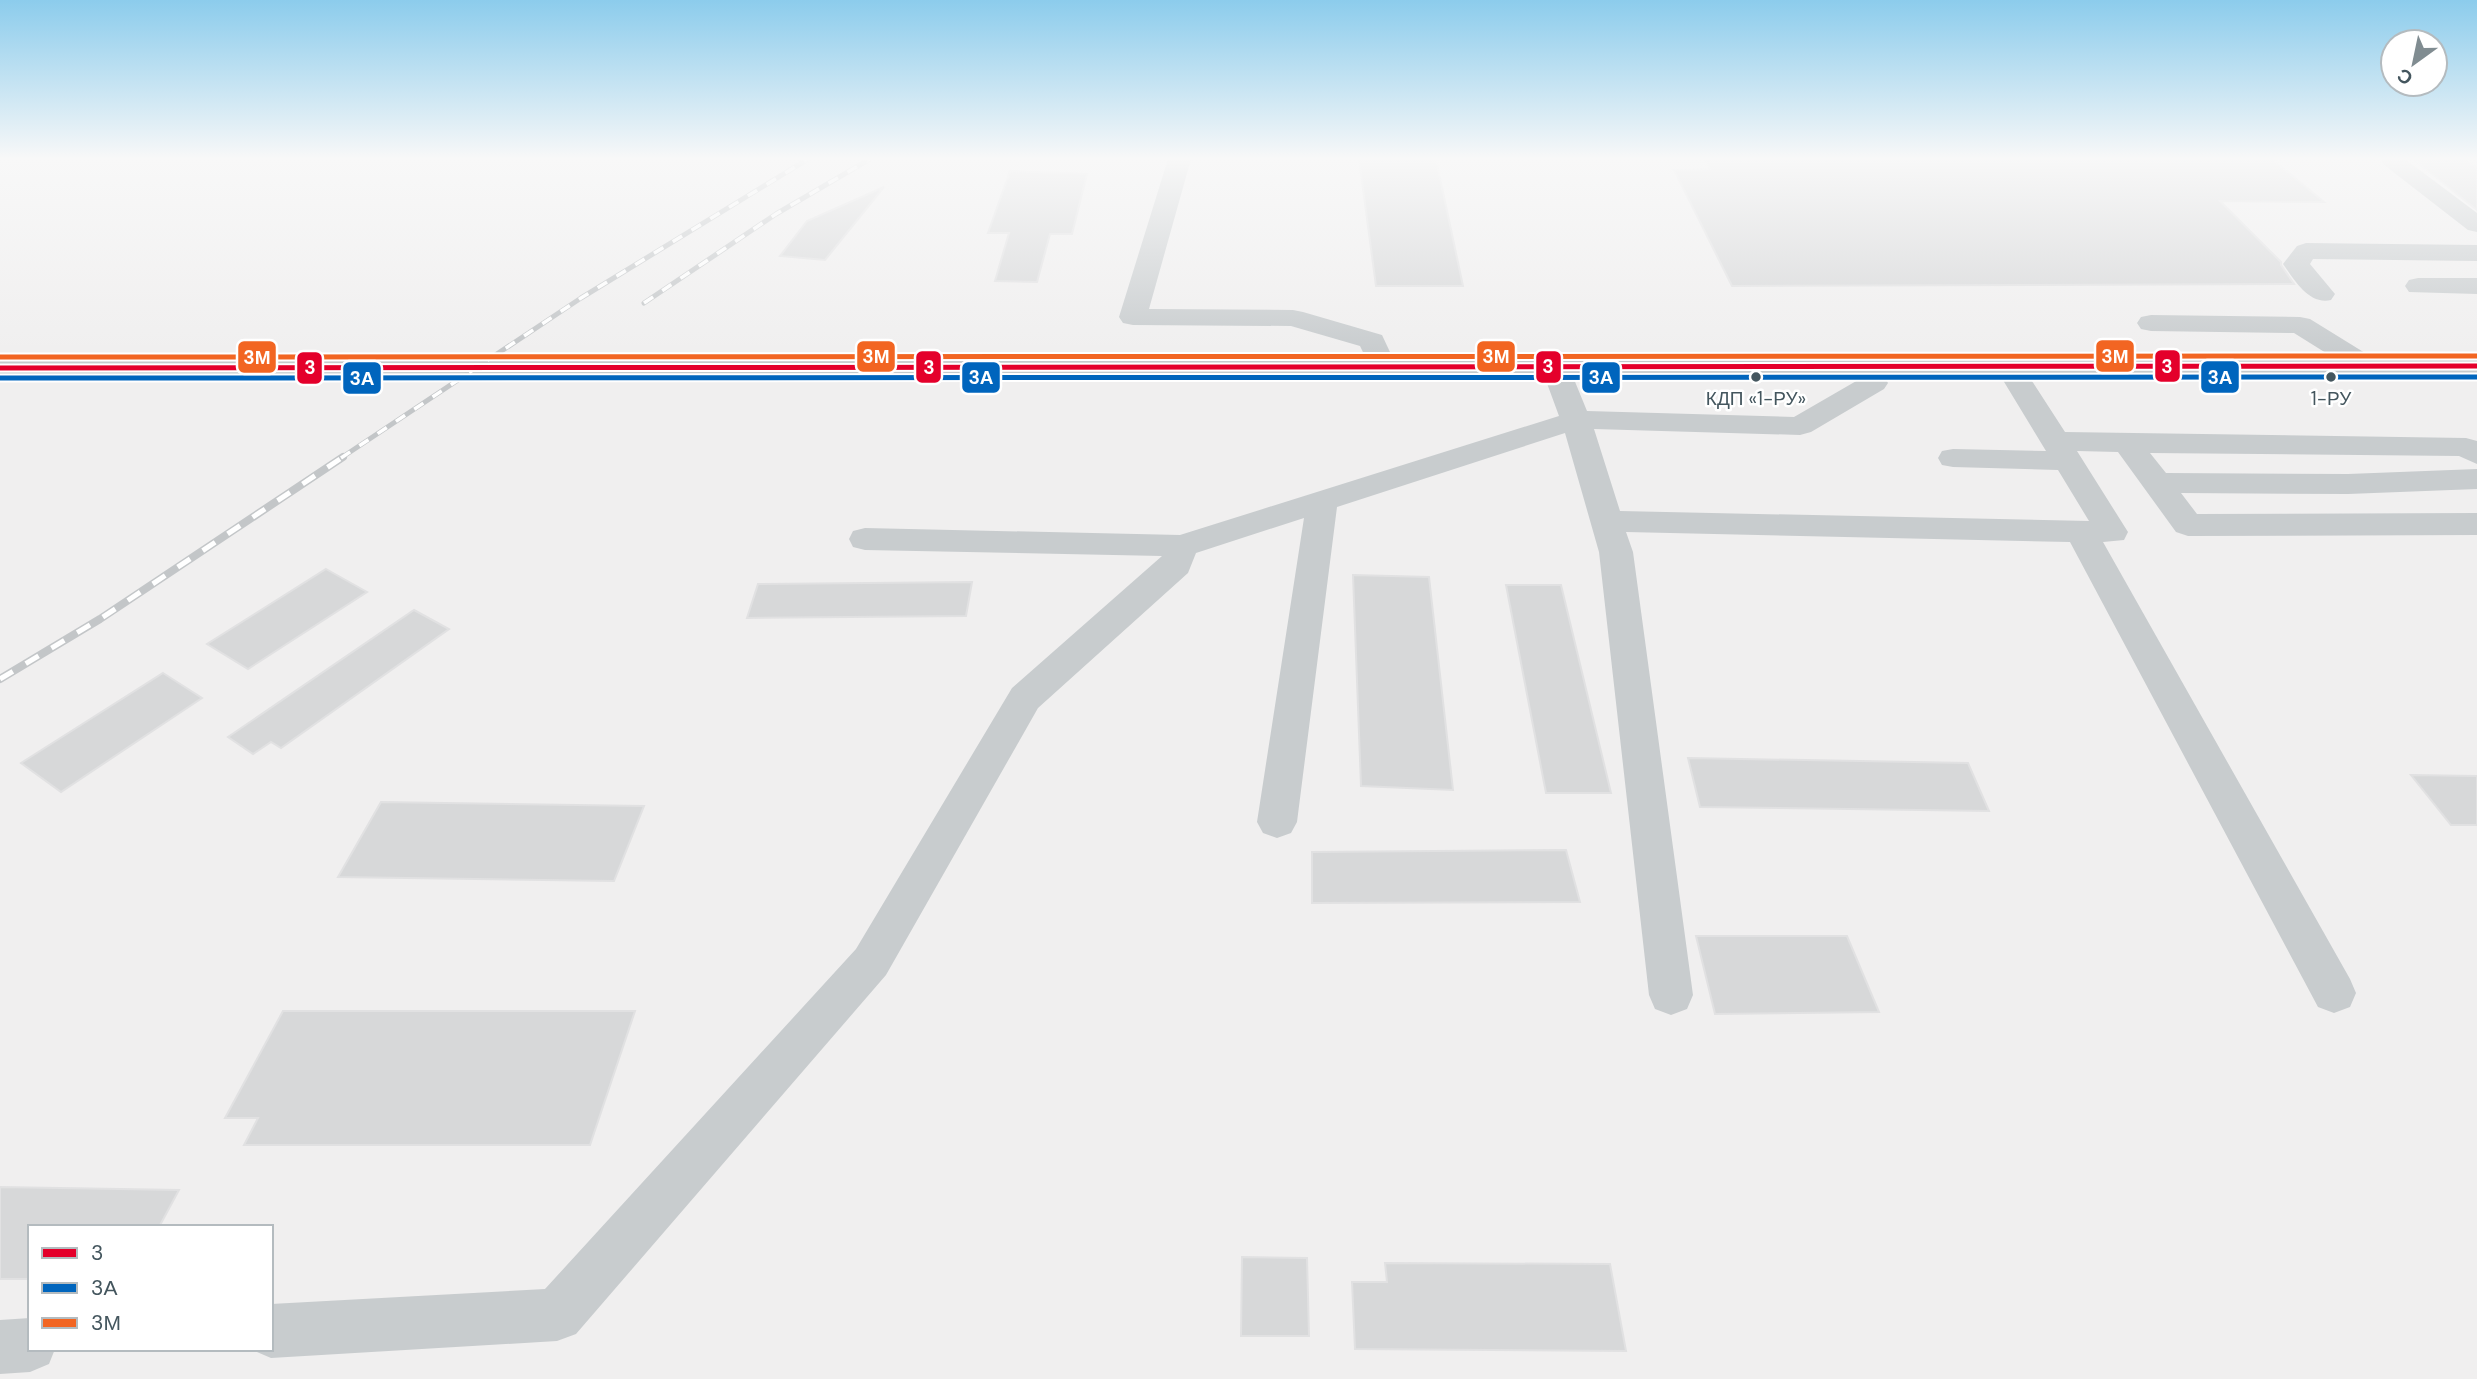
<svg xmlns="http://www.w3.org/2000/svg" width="2477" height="1379" viewBox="0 0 2477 1379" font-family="'DM Sans',sans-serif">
<rect width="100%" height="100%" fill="#f0efef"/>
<!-- building -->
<path fill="#d7d8d9" stroke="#e1e1e2" stroke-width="2" d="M 1359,159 L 1436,159 L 1463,286 L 1376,286 Z
M 1704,159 L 2272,159 L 2324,202 L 2220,201 L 2281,262 L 2281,265 L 2294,284 L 1732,286 L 1674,170 L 1710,169 Z
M 2413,159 L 2464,159 L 2477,168 L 2477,210 Z
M 1010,171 L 1087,174 L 1072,234 L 1050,234 L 1037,282 L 995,281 L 1009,233 L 988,233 Z
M 884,187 L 825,260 L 780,256 L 807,221 Z
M 326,569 L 367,592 L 248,669 L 207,644 Z
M 1353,575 L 1429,577 L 1453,790 L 1361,786 Z
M 972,582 L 966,616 L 747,618 L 758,584 Z
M 1506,585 L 1561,585 L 1611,793 L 1546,793 Z
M 414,610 L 449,629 L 281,748 L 271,742 L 253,754 L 228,737 Z
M 163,673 L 202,698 L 61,792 L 21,763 Z
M 1688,758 L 1968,763 L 1989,811 L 1700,807 Z
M 2411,775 L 2477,776 L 2477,825 L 2451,825 Z
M 381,802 L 644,806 L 614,881 L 338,877 Z
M 1566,850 L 1580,902 L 1312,903 L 1312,852 Z
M 1696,936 L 1847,936 L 1879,1012 L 1715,1014 Z
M 283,1011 L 635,1011 L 590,1145 L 244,1145 L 258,1118 L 225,1118 Z
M 0,1187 L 179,1190 L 159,1227 L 30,1227 L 30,1279 L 0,1279 Z
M 1242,1257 L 1307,1258 L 1309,1336 L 1241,1336 Z
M 1385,1263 L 1610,1264 L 1626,1351 L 1355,1349 L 1352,1282 L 1387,1282 Z"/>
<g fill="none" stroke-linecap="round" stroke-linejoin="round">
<!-- minor -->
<path fill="#c8ccce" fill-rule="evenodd" d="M 1168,159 L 1191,159 L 1149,309 L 1293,310 L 1303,312 L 1382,335 L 1397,367 L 1393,373 L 1383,376 L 1373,373 L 1360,346 L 1291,326 L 1133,325 L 1123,323 L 1119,317 Z
M 2380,159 L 2405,159 L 2477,213 L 2477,232 L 2468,230 L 2383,164 Z
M 2306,243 L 2477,245 L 2477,261 L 2313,259 L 2310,264 L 2335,294 L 2331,300 C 2309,305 2295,281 2283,264 L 2297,246 Z
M 2418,278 L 2477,278 L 2477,294 L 2409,292 L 2405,286 L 2409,280 Z
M 2151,315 L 2300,317 L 2310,319 L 2378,361 L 2382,367 L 2378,373 L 2368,376 L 2358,373 L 2294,333 L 2151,331 L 2141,329 L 2137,323 L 2141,317 Z
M 1555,358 L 1565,361 L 1569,367 L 1587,411 L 1794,417 L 1858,380 L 1852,367 L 1856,361 L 1866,358 L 1876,361 L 1888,383 L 1884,389 L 1811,432 L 1800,435 L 1594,429 L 1620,511 L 2089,521 L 2058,470 L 1953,467 L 1942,465 L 1938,458 L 1942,451 L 1953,449 L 2046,451 L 1995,367 L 1999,361 L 2009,358 L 2019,361 L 2065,432 L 2466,438 L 2477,441 L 2477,464 L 2459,456 L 2150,453 L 2166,473 L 2348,474 L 2477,469 L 2477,489 L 2348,494 L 2181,493 L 2197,514 L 2477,513 L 2477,535 L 2188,536 L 2176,532 L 2118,452 L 2077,451 L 2128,532 L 2124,540 L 2103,542 L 2350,979 L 2356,993 L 2350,1007 L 2334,1013 L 2318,1007 L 2070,542 L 1626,532 L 1633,552 L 1693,995 L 1687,1009 L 1671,1015 L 1655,1009 L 1649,995 L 1599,552 L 1565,433 L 1337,507 L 1297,822 L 1291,833 L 1277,838 L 1263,833 L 1257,822 L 1304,518 L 1196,553 L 1188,573 L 1038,708 L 886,975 L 576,1334 L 557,1341 L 271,1358 L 252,1350 L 271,1349 L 271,1304 L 545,1289 L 856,949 L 1012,688 L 1162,556 L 865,550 L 853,547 L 849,539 L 853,531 L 865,528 L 1180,535 L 1559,416 L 1541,367 L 1545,361 Z
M 30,1318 L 30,1349 L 55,1349 L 49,1364 L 30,1372 L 0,1374 L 0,1320 Z"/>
<!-- major -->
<path fill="#c5cacc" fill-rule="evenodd" d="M 2477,357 L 2477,375 L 0,377 L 0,359 Z"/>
<!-- rail-far1 casing -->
<g stroke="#c3c6c8" stroke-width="5">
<path id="rail-far1" d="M 644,303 L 776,214 L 870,159
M 341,458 L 581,298 L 808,159"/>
</g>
<!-- rail casing -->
<g stroke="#c3c6c8" stroke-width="8">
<path id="rail" d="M 0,679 L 100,619 L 343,457"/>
</g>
<!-- rail-far1 -->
<use href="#rail-far1" stroke="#fff" stroke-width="3.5" stroke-dasharray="11" stroke-linecap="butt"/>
<!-- rail -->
<use href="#rail" stroke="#fff" stroke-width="5" stroke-dasharray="15" stroke-linecap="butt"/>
<!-- bus-1 casing -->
<g stroke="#fff" stroke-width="9">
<path id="bus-1" d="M 0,368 L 2477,366"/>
</g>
<!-- bus-2 casing -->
<g stroke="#fff" stroke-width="9">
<path id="bus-2" d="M 0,378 L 2477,377"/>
</g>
<!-- bus-3 casing -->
<g stroke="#fff" stroke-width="9">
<path id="bus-3" d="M 0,357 L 2477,356"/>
</g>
<!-- bus-1 -->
<use href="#bus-1" stroke="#e4002b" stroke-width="5"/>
<!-- bus-2 -->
<use href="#bus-2" stroke="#0065bd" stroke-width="5"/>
<!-- bus-3 -->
<use href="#bus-3" stroke="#f26522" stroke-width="5"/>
</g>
<!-- sky -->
<linearGradient id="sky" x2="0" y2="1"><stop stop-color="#8cccec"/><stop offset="0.45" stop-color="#f8f8f8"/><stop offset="1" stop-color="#f8f8f8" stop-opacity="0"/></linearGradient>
<rect width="2477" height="352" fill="url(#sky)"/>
<!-- markers -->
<g fill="#44565e" stroke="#fff" stroke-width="2.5">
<circle cx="1756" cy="377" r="6"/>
<circle cx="2331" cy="377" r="6"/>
</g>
<g text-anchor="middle" stroke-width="5" stroke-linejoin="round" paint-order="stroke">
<!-- far-bus labels -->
<g font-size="19" fill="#44565e" stroke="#fff">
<text x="1756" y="405">КДП «1-РУ»</text>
<text x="2331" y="405">1-РУ</text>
</g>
</g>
<g stroke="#fff" stroke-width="2.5">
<rect x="2095" y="339" width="40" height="34" rx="7" fill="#f26522"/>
<rect x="1476" y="340" width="40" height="33" rx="7" fill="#f26522"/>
<rect x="856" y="340" width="40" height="33" rx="7" fill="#f26522"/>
<rect x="237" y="340" width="40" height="34" rx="7" fill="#f26522"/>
<rect x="2154" y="349" width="27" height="34" rx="7" fill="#e4002b"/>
<rect x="1535" y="350" width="27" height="34" rx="7" fill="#e4002b"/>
<rect x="915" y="350" width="27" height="34" rx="7" fill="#e4002b"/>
<rect x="296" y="351" width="27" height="34" rx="7" fill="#e4002b"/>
<rect x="2200" y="360" width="40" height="34" rx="7" fill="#0065bd"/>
<rect x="1581" y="361" width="40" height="33" rx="7" fill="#0065bd"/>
<rect x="961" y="361" width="40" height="33" rx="7" fill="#0065bd"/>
<rect x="342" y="361" width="40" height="34" rx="7" fill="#0065bd"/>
</g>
<g font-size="19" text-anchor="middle" font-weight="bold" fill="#fff">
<text x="2115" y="363">3М</text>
<text x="1496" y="363">3М</text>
<text x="876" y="363">3М</text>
<text x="257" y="364">3М</text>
<text x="2167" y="373">3</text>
<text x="1548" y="373">3</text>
<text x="929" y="374">3</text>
<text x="310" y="374">3</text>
<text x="2220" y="384">3А</text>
<text x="1601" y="384">3А</text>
<text x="981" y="384">3А</text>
<text x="362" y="385">3А</text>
</g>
<!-- legend -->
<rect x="28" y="1225" width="245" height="126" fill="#ffffff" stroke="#b4bbbf" stroke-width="2"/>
<rect x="42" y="1248" width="35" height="10" fill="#e4002b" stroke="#b4bbbf" stroke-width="2"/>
<text x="91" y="1260" font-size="21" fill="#44565e">3</text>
<rect x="42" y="1283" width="35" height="10" fill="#0065bd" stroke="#b4bbbf" stroke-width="2"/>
<text x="91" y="1295" font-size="21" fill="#44565e">3А</text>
<rect x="42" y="1318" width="35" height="10" fill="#f26522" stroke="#b4bbbf" stroke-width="2"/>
<text x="91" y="1330" font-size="21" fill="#44565e">3М</text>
<!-- north arrow -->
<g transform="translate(2414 63) rotate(213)"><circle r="33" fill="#ffffff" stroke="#b4bbbf" stroke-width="2"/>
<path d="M0-5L12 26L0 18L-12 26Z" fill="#808c91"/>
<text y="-10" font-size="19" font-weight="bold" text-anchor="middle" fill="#44565e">С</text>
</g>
</svg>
